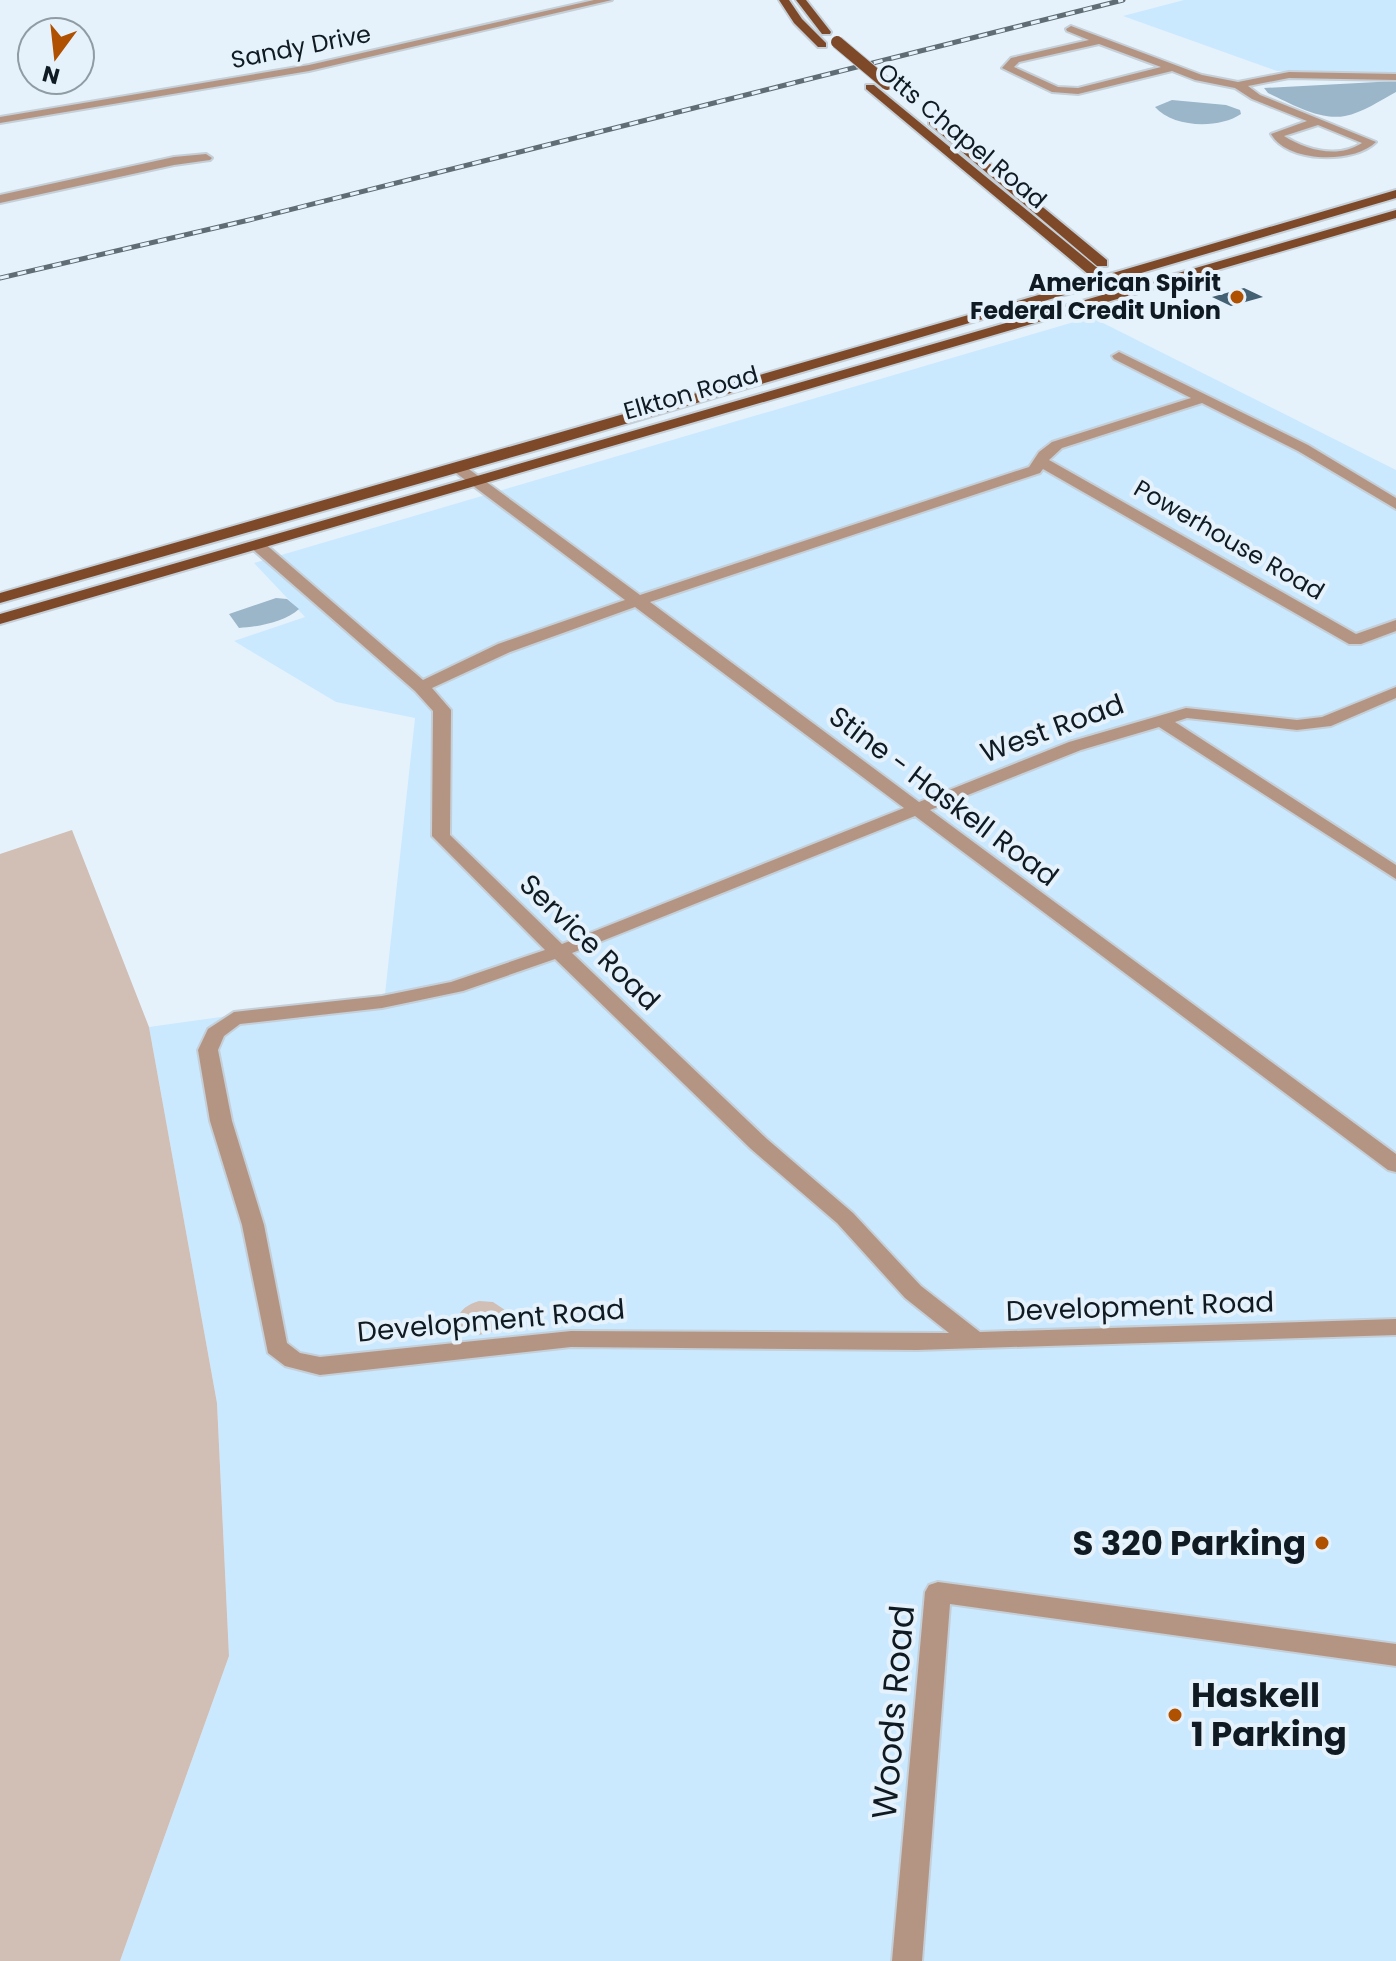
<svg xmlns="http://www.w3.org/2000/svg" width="1396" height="1961" viewBox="0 0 1396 1961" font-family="Poppins,sans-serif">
<rect width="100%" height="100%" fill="#e6f2fb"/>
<!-- built -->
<path fill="#cae9ff" d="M 1184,0 L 1396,0 L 1396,72 L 1277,71 L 1123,16 Z
M 1091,317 L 1396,470 L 1396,1961 L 120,1961 L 229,1656 L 217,1403 L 149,1027 L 385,994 L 415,718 L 336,702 L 234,641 L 305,617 L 254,563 Z"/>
<!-- green -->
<path fill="#d1beb4" d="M 72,830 L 149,1027 L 217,1403 L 229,1656 L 120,1961 L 0,1961 L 0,854 Z
M 479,1301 L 493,1302 L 505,1310 L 507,1319 L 500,1330 L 479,1335 L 461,1328 C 453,1313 466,1305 479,1301 Z"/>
<!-- water -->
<path fill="#9bb6c9" d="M 1396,81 L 1396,92 C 1381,100 1362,113 1345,116 C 1320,121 1290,103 1268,93 L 1264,88 Z
M 1172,100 L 1226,105 L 1240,110 L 1241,114 C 1219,129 1173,128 1155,107 Z
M 276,598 L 287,599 L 299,609 C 285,622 257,627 239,628 L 229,614 Z"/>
<!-- building -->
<path fill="#446073" d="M 1244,288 L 1263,297 L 1231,306 L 1212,297 Z"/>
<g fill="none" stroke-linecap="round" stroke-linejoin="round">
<!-- minor casing -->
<g stroke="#c4cfd8" stroke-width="4">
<path id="minor" d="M 594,0 L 612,0 L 309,71 L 0,123 L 0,117 L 309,65 Z
M 1071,26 L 1202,75 L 1238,82 L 1289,72 L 1396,74 L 1396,80 L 1289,78 L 1248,86 L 1260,95 L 1376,142 C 1354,164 1287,163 1271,134 L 1307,121 L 1252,99 L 1235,88 L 1195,80 L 1172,71 L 1078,94 L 1052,92 L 1002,68 L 1011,58 L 1089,40 L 1067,31 L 1066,29 ZM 1099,44 L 1161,67 L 1078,88 L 1058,87 L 1014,67 L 1019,62 ZM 1318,125 L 1362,143 C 1338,159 1306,150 1284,136 Z
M 206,154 L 212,158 L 210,160 L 174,165 L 0,203 L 0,195 L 174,157 Z
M 1119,352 L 1308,445 L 1396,498 L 1396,509 L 1298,451 L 1202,403 L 1062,448 L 1049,460 L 1356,634 L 1396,620 L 1396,631 L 1361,644 L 1349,644 L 1043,469 L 1040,473 L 650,602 L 919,802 L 1069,742 L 1186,708 L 1297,720 L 1322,717 L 1396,687 L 1396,698 L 1331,726 L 1297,730 L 1187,718 L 1175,722 L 1396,865 L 1396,879 L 1159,727 L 1081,750 L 930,810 L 1396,1154 L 1396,1172 L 1388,1170 L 915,816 L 572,953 L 767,1139 L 853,1213 L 921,1286 L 980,1332 L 1396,1319 L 1396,1335 L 917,1350 L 571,1347 L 320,1375 L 285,1366 L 268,1353 L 242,1225 L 210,1121 L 198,1050 L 208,1029 L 234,1012 L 382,996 L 451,982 L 545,950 L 432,836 L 433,711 L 415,691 L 251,548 L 251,542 L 263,542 L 423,680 L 498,644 L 625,600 L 456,473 L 456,467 L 466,467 L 640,595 L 1029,467 L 1039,452 L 1052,442 L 1191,398 L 1114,359 L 1112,356 ZM 635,607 L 904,808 L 562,944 L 450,835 L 451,710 L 432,688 L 510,652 ZM 555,959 L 751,1149 L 837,1223 L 905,1298 L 949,1333 L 571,1331 L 320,1357 L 300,1353 L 287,1343 L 264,1225 L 232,1121 L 218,1050 L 224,1036 L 240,1024 L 382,1008 L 463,991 Z
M 938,1582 L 1396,1644 L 1396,1666 L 950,1604 L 922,1961 L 892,1961 L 925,1592 L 929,1585 Z"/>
</g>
<!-- major casing -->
<g stroke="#c4cfd8" stroke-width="4">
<path id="major" d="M 779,0 L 789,0 L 802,19 L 826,43 L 826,47 L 818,47 L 794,23 Z
M 796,0 L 806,0 L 831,32 L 830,34 L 822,34 Z
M 866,85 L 874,85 L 1106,275 L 1396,190 L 1396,198 L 1114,281 L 1118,285 L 1116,288 L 1102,284 L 530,452 L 0,603 L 0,593 L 1094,279 L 866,89 Z
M 929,120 L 937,120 L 1107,260 L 1107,266 L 1097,266 L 929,124 Z
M 1396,210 L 1396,218 L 0,624 L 0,614 Z"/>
</g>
<!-- minor -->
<use href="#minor" fill="#b49583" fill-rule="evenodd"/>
<!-- major -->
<use href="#major" fill="#7e4929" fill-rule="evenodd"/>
<!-- rail casing -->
<g stroke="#616d75" stroke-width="5">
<path id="rail" d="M 0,278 L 249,220 L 1123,0"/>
</g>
<!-- rail -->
<use href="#rail" stroke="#e6f2fb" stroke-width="3" stroke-dasharray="9" stroke-linecap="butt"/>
<!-- major-bridge casing -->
<g stroke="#c4cfd8" stroke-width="14" stroke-linecap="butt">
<path id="major-bridge" d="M 837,42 L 887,84"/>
</g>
<!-- major-bridge -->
<use href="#major-bridge" stroke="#7e4929" stroke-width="12"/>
</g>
<!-- markers -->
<g fill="#af5100" stroke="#e6f2fb" stroke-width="3">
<circle cx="1237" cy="297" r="8"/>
<circle cx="1322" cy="1543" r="8"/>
<circle cx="1175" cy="1715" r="8"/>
</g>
<g text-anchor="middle" stroke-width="8" stroke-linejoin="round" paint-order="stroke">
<!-- far-street labels -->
<g font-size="24" fill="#0f1a22" stroke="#e6f2fb">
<text transform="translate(301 47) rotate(-11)" y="8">Sandy Drive</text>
<text transform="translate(962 136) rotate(40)" y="8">Otts Chapel Road</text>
<text transform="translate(691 393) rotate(-16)" y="8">Elkton Road</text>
<text transform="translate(1229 540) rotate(30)" y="8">Powerhouse Road</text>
</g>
<!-- far-poi labels -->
<g font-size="24" font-weight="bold" fill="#0f1a22" stroke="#e6f2fb" text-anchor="end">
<text x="1221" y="291">American Spirit<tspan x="1221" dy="28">Federal Credit Union</tspan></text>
</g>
<!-- street labels -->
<g font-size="28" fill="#0f1a22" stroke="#e6f2fb">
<text transform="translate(1052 728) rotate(-20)" y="10">West Road</text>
<text transform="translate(944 796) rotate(37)" y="10">Stine - Haskell Road</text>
<text transform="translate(590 942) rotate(44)" y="10">Service Road</text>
<text transform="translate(1140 1306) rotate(-2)" y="10">Development Road</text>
<text transform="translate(491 1320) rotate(-5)" y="10">Development Road</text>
</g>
<!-- near-poi labels -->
<g font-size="34" font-weight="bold" fill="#0f1a22" stroke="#e6f2fb" text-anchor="end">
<text x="1306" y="1555">S 320 Parking</text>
<text x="1191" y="1707" text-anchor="start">Haskell<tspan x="1191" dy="39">1 Parking</tspan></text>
</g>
<!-- near-street labels -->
<g font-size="34" fill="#0f1a22" stroke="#e6f2fb">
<text transform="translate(893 1712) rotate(-85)" y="12">Woods Road</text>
</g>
</g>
<!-- north arrow -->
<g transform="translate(56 56) rotate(195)"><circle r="38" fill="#e6f2fb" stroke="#909ca4" stroke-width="2"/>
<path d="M0-6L14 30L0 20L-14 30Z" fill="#af5100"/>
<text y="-12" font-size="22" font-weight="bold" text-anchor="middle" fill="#0f1a22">N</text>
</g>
</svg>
